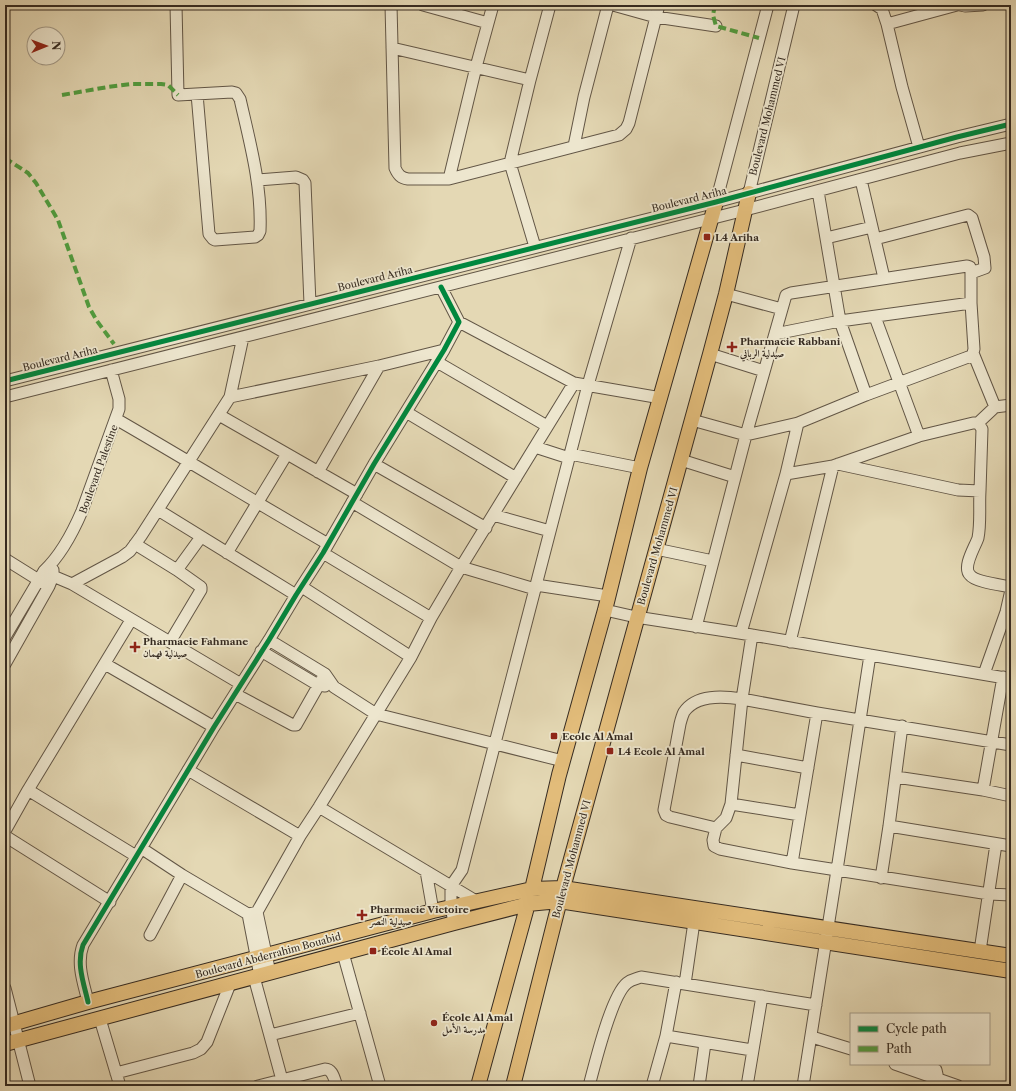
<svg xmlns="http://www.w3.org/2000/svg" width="1016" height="1091" viewBox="0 0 1016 1091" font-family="'Libre Caslon Text',Amiri,serif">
<rect width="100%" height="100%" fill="#e4d8b4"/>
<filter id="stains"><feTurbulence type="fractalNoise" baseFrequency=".005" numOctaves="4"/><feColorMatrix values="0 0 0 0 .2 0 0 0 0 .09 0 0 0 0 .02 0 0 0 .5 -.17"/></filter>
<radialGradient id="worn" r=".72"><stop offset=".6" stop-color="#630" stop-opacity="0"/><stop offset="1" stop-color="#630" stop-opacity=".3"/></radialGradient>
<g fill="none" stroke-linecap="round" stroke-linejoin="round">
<!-- minor casing -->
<g stroke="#625646" stroke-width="13">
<path id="minor" d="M 176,5 L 178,95 L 232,92 L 236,93 L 240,99 C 250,143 262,186 260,231 L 258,235 L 255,237 L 215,240 L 213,239 L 209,234 L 197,94
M 391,5 L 395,168 C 398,175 401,178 408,179 L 449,179 L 619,135 L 626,129 L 629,123 L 659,5
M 423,5 L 488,23
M 613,5 L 656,17 L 716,26
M 876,5 L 882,9 L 887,24 L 902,87 L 919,147
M 960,5 L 965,6 L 983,5
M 887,24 L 957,5
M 392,48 L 530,80
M 574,146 L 584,97 L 608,5
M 449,179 L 476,67 L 493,5
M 258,180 L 296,177 L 303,180 L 305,183 L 310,304
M 861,180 L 884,278
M 818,191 L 840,321 L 866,395
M 749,193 L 794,5
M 716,202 L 768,5
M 826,238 L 872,227
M 875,239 L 968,215 L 972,218 L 984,257 L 985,268 L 974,272 L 971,270
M 535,247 L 510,163 L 530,80 L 550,5
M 726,294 L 782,309
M 875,317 L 919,436
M 459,322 L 574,383 L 661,398
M 973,353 L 995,407
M 710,354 L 764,371
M 437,362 L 547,426
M 5,381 L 716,202 L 957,137 L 1011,124
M 5,397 L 745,210 L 960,153 L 1011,143
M 230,397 L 379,366 L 444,350
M 406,412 L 516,478
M 219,415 L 357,494
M 116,419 C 187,460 257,503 328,544
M 692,420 L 746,435 L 798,423 L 866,395 L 971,356 L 973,353 L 974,349 L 971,303 L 840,321 L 775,334
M 978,423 L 995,407 L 1011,405
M 535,447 L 569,458
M 570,454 L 640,468
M 681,460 L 735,477
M 374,464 L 486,528
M 318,472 L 379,366
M 786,474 L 833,466 L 919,436 L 973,423 L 978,423 L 982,429 L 980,491 L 958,490 L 838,464
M 980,491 C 979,506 981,523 978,538 C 975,547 962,567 970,575 C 975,582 1002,585 1011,587
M 352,502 L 461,567 L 535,589
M 158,510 L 296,595
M 493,515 L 550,531
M 135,544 L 177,570
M 656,549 L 713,561
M 227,553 L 287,454
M 323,553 L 431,618
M 5,559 L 45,584
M 44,571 L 53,576 L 72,584 L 241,684
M 72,584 L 122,557 L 130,551 L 141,536 L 230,397 L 243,337
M 536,585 L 608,596
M 302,587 L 411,657
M 605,610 L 636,617 L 752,635 L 1011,679
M 696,627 L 746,435 L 786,295 L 791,293 L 967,266 L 970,267 L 971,270 L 971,303
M 741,633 L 786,474 L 798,423
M 752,635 L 742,699 L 817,713 L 1011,745
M 5,637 L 44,571 C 61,555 73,532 82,511 L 119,409 L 119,399 L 111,370
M 269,640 L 325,674 L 334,687 L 376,714 L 563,761
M 170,642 L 201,590 L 201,587 L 177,570 L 201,537
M 790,642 L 833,466
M 261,651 L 318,685 L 325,686
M 870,655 L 837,870 L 989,894 L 1011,895
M 5,664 L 49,586 L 53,576 L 53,570
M 105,664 L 214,727
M 984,674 L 1006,612 L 1011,590
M 235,694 L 293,725 L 296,725 L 325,674
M 736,755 L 808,768
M 188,770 L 300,836
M 896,777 L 983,790 L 1011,796
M 28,790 L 136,856
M 983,790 L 1003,677
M 731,804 L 726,818 L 716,828 L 713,840 L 714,846 L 720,849 L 792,863 L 800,815
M 319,807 L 476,901
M 889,826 L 1011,846
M 716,828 L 670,817 L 666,815 L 664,810 L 680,724 C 681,720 682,716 684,712 C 696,694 723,696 742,699 L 731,804 L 800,815 L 817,713
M 5,831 L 28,790 L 131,620
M 5,836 L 110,902
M 141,848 L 182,875 L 248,914 L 257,912
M 792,863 L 837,870 L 803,1086
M 426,871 L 433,911
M 881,878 L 889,826 L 902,726
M 248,914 L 260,976
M 454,923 L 451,906 L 451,886 L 462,870 L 588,385 L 631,238
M 150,935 L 182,875
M 980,951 L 996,844
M 343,953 L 380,1086
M 270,973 L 257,912 L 300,836 L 319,807 L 411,657 L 431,618 L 461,567 L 574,383
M 254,977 L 282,1080
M 685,984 L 694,922
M 5,988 L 30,1086
M 88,1002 C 84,984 76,964 83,945 L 214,727 L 269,640 L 296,595 L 323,553 L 374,464 L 444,350 L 459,322 L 441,287
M 100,1019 L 120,1086
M 270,1035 L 360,1013
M 666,1036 L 752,1050
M 812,1037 L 851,1049
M 895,1064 L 958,1086
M 919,1064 L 936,1070 L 938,1079
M 116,1073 L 193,1053 L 201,1049 L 207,1042 L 230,984
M 258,1086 L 325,1069 C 333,1069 334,1079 337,1086
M 589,1086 C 595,1064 611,996 627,983 C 632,979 636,979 641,977 L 816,1005
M 652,1086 L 666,1036 L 676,982
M 699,1086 L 705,1043
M 747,1086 L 762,996"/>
</g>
<!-- major casing -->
<g stroke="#362b21" stroke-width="16">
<path id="major" d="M 5,1026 L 88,1002 L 433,911 L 532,889 L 563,888 L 1011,956
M 5,1044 L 454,923 L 528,904 L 559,901 L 1011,971
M 478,1086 L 532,889 L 559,775 L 605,610 L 640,468 L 716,202
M 513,1086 L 563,888 L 710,354 L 726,294 L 749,193"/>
</g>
<!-- minor -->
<use href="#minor" stroke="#ede6ce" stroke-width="11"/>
<!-- major -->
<use href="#major" stroke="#e2bc7a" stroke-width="14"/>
<!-- quiet -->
<path stroke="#519d3f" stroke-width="4" stroke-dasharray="8 4" stroke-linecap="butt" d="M 715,5 L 713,15 L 716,26 L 759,38
M 62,95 L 108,87 L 132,84 L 161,84 L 168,85 L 178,95
M 5,158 L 28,173 L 36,183 L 58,220 L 89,307 L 97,321 L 114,344
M 372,1086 L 380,1084"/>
<!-- cycleway casing -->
<g stroke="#ede6ce" stroke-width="8">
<path id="cycleway" d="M 5,381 L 716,202 L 957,137 L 1011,124
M 88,1002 C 84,984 76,964 83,945 L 214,727 L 269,640 L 296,595 L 323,553 L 374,464 L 444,350 L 459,322 L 441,287"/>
</g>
<!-- cycleway -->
<use href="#cycleway" stroke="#00873e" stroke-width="5"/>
</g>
<!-- markers -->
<g fill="#8f2418" stroke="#ede6ce" stroke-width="1.5">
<rect x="703" y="233" width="8" height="8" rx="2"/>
<path d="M730 341h4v4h4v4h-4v4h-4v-4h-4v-4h4z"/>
<path d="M133 641h4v4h4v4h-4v4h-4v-4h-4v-4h4z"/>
<rect x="550" y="732" width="8" height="8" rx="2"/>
<rect x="606" y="747" width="8" height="8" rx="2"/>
<path d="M360 909h4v4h4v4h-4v4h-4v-4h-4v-4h4z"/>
<rect x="369" y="947" width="8" height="8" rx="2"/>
<circle cx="434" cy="1023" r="4"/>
</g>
<g text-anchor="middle" stroke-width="3.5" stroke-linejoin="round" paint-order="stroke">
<!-- street labels -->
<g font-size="10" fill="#362b21" stroke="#ede6ce">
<text transform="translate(767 116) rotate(-76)" y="4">Boulevard Mohammed VI</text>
<text transform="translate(689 199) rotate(-14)" y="4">Boulevard Ariha</text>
<text transform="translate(375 278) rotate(-14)" y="4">Boulevard Ariha</text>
<text transform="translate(60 358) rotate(-14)" y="4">Boulevard Ariha</text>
<text transform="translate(98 469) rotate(-70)" y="4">Boulevard Palestine</text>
<text transform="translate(657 546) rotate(-74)" y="4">Boulevard Mohammed VI</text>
<text transform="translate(571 859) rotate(-75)" y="4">Boulevard Mohammed VI</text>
<text transform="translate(268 955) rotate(-15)" y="4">Boulevard Abderrahim Bouabid</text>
</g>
<!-- poi labels -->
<g font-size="10" font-weight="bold" fill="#362b21" stroke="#ede6ce" text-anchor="start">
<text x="715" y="241">L4 Ariha</text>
<text x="740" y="345">Pharmacie Rabbani<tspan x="740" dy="12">صيدلية الرباني</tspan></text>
<text x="143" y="645">Pharmacie Fahmane<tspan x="143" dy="12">صيدلية فهمان</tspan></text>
<text x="562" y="740">Ecole Al Amal</text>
<text x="618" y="755">L4 Ecole Al Amal</text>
<text x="370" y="913">Pharmacie Victoire<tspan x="370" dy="12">صيدلية النصر</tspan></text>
<text x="381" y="955">École Al Amal</text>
<text x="442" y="1021">École Al Amal<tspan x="442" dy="12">مدرسة الأمل</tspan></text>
</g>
</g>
<!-- margin -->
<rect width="1016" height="1091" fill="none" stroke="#e4d8b4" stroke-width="20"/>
<rect x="6" y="6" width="1004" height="1079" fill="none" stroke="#362b21" stroke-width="2"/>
<rect x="10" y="10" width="996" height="1071" fill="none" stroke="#362b21"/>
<!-- legend -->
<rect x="850" y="1013" width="140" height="52" fill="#ede6ce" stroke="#a49b89"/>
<rect x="858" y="1026" width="20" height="6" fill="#00873e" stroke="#a49b89"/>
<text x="886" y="1033" font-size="12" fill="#362b21">Cycle path</text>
<rect x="858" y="1046" width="20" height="6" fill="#519d3f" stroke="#a49b89"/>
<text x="886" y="1053" font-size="12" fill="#362b21">Path</text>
<!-- north arrow -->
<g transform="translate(46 46) rotate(89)"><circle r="19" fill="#ede6ce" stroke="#a49b89"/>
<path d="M0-3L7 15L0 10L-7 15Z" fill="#8f2418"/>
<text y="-6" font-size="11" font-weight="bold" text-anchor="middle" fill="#362b21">N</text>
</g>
<rect width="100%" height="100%" filter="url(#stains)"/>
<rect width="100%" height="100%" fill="url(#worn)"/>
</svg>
